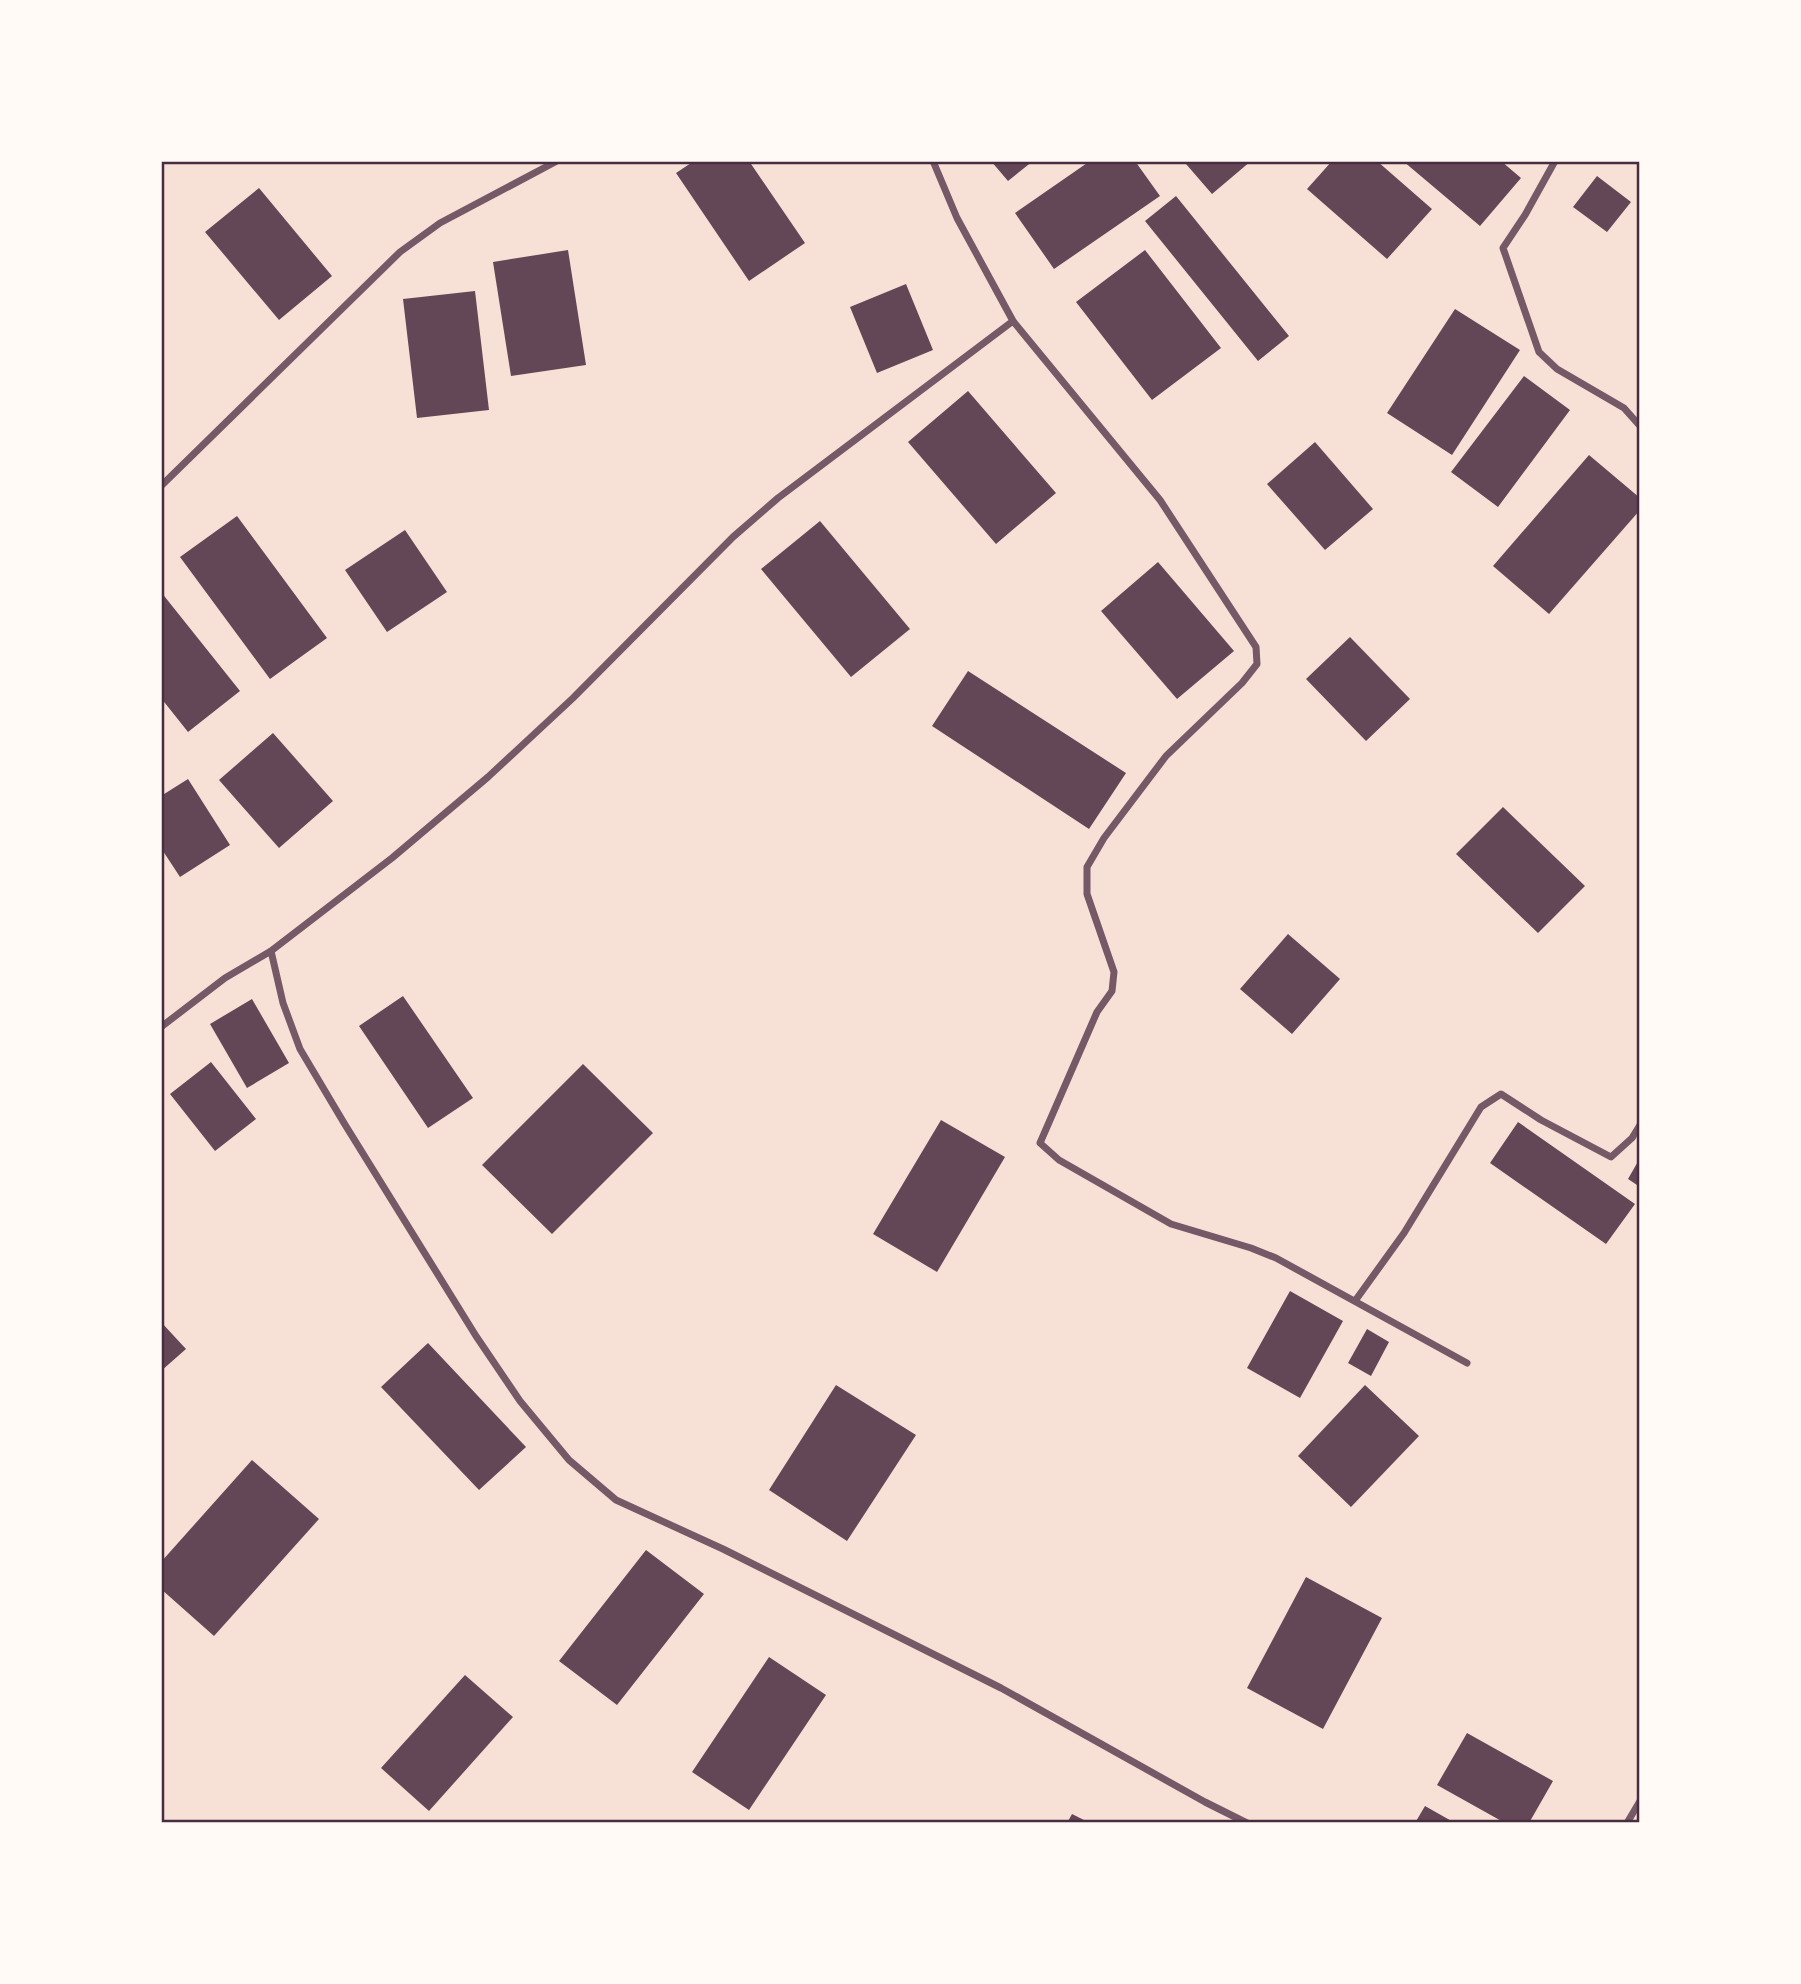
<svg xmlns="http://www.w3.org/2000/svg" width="1801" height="1984" viewBox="0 0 1801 1984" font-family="'Noto Sans',sans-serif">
<rect width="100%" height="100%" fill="#f7e1d7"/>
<!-- building -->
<path fill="#644757" d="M 694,161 L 749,161 L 805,243 L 749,281 L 676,173 Z
M 991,161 L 1033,161 L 1008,181 Z
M 1090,161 L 1135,161 L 1160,196 L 1054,269 L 1015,213 Z
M 1190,161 L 1251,161 L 1212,194 L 1186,164 Z
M 1332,161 L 1377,161 L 1432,209 L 1387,259 L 1307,189 Z
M 1403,161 L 1501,161 L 1521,178 L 1480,226 Z
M 1597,176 L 1631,202 L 1607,232 L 1573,207 Z
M 259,188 L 332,276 L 279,320 L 205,232 Z
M 1176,196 L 1289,336 L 1258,361 L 1145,221 Z
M 568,250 L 586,365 L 511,376 L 493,262 Z
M 1145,250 L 1221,348 L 1152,400 L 1076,302 Z
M 906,284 L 933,350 L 877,373 L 850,307 Z
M 475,291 L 489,410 L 417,418 L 403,299 Z
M 1455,309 L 1520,350 L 1452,455 L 1387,413 Z
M 1524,376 L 1570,410 L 1498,507 L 1451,472 Z
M 968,391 L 1056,493 L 996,544 L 908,442 Z
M 1315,442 L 1373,509 L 1325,550 L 1267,484 Z
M 1589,455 L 1640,498 L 1640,510 L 1549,614 L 1493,566 Z
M 237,516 L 327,638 L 270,679 L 180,557 Z
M 820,521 L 910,629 L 851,677 L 761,569 Z
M 405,530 L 447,592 L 387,632 L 345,570 Z
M 1158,562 L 1234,651 L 1177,699 L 1101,611 Z
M 161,592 L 240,691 L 188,732 L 161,698 Z
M 1350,637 L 1410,699 L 1366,741 L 1306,679 Z
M 968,671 L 1126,773 L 1089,829 L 932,726 Z
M 273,733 L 333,801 L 279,848 L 219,780 Z
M 188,779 L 230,845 L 180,877 L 161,848 L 161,796 Z
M 1503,807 L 1585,886 L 1538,933 L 1456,854 Z
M 1288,934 L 1340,979 L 1292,1034 L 1240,989 Z
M 403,996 L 473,1098 L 428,1128 L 359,1026 Z
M 252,999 L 289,1063 L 247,1088 L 210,1024 Z
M 211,1062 L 256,1119 L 215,1151 L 170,1094 Z
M 583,1064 L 653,1133 L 552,1234 L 482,1165 Z
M 941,1120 L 1005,1157 L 937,1272 L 873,1234 Z
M 1518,1122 L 1635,1204 L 1606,1244 L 1490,1163 Z
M 1640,1158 L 1640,1187 L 1628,1179 Z
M 1290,1291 L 1343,1321 L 1300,1398 L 1247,1368 Z
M 161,1322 L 186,1349 L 161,1371 Z
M 1367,1329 L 1389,1342 L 1371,1376 L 1348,1363 Z
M 428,1343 L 526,1447 L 479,1490 L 381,1387 Z
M 836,1385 L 916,1435 L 847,1541 L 769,1490 Z
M 1365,1385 L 1419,1436 L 1351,1507 L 1298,1456 Z
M 252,1460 L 319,1519 L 214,1636 L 161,1589 L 161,1562 Z
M 646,1550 L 704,1594 L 617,1705 L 559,1661 Z
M 1306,1577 L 1382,1618 L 1323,1729 L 1247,1688 Z
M 769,1657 L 826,1695 L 749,1810 L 692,1772 Z
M 465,1675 L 513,1717 L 429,1811 L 381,1768 Z
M 1467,1733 L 1553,1781 L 1529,1823 L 1505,1823 L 1437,1785 Z
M 1425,1806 L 1455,1823 L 1415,1823 Z
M 1072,1814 L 1090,1823 L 1067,1823 Z"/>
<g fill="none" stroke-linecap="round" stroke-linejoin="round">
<!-- minor -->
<path stroke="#755966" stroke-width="7" d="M 933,161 L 957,218 L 1013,321 L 1160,500 L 1256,647 L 1257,664 L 1242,683 L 1166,756 L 1104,838 L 1087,867 L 1087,894 L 1114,972 L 1112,991 L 1097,1012 L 1040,1143 L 1059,1160 L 1171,1224 L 1251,1248 L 1276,1258 L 1467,1363
M 1555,161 L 1525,215 L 1503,248 L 1539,352 L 1557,369 L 1624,408 L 1640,426
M 161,486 L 400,252 L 440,223 L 557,161
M 271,951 L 283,1003 L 300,1049 L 344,1123 L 476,1336 L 520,1401 L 569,1460 L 616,1500 L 723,1549 L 1001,1688 L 1205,1802 L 1247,1823
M 161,1027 L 225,978 L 271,951 L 392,858 L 488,777 L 573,698 L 733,537 L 778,498 L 1013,321
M 1355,1301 L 1404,1233 L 1481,1107 L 1501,1094 L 1541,1120 L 1611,1157 L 1632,1138 L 1640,1125
M 1627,1823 L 1640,1801"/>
</g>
<!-- border -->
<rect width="1801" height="1984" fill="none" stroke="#fffaf5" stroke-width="326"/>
<rect x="163" y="163" width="1475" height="1658" fill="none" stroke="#4a2c40" stroke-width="2.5"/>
</svg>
